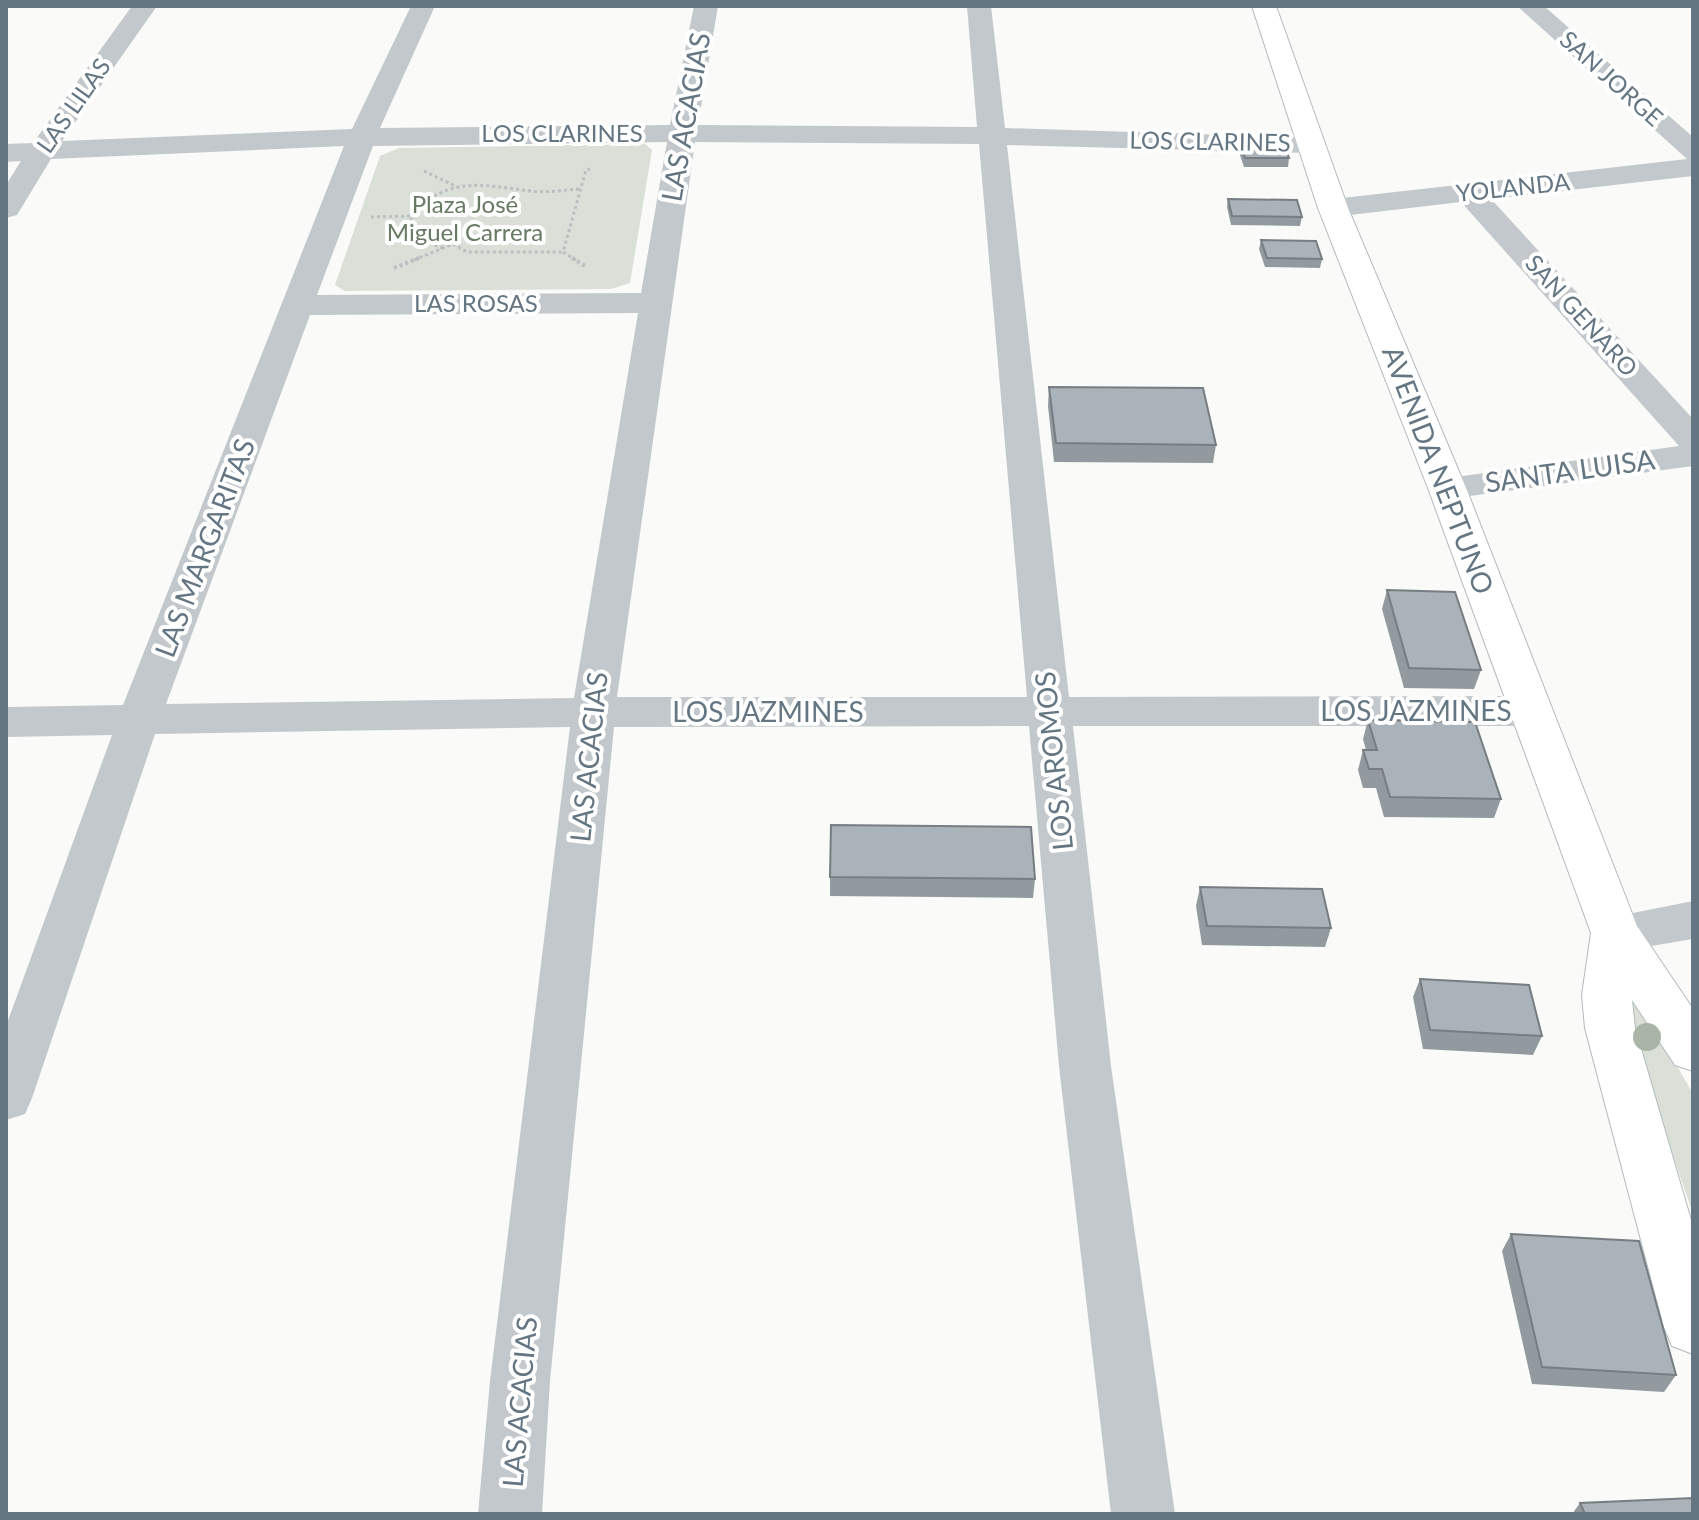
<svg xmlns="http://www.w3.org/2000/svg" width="1699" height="1520" viewBox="0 0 1699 1520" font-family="Lato,sans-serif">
<rect width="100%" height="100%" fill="#fafaf8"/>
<!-- green -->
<path fill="#dadfd7" d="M 645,144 L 652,150 L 630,283 L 611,289 L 345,291 L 335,285 L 380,156 L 399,148 Z
M 1619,965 L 1693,1094 L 1693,1214 L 1608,966 Z"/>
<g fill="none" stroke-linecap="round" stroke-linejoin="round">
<!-- secondary casing -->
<g stroke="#b3babf" stroke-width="2">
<path id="secondary" d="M 1252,6 L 1276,6 L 1348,208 L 1466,488 L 1637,926 L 1693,1009 L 1693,1071 L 1675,1065 L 1632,1000 L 1635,1028 L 1693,1227 L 1693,1354 L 1672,1346 L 1664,1327 L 1585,1028 L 1582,995 L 1591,933 L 1428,488 L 1318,208 Z"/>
</g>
<!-- path-far1 -->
<path stroke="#bbbfc2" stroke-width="3" stroke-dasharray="3 3" stroke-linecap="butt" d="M 424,171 L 455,186
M 371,217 L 410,216
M 443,248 L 420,240 L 409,228 L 413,211 C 454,176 482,185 530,191 C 547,193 564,190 580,189
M 414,260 L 453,244 L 467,252 L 563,252
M 576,260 L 563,252 L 586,170 L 590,169"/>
<!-- path -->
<path stroke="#bbbfc2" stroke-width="4" stroke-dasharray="3 3" stroke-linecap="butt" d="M 572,258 L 587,267
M 394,268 L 419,258"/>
<!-- street -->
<path fill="#c3c8cc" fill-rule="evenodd" d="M 132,6 L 157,6 L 62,141 L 352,129 L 411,6 L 435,6 L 380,128 L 670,125 L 694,6 L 718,6 L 698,125 L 977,127 L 967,6 L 991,6 L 1005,128 L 1321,138 L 1325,144 L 1321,150 L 1311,153 L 1007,145 L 1069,697 L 1531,696 L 1546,701 L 1552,711 L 1546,721 L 1531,726 L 1073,726 L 1111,1066 L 1175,1514 L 1111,1514 L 1059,1066 L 1029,726 L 614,727 L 550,1381 L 542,1514 L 478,1514 L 490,1381 L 570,727 L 155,734 L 32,1098 L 25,1114 L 6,1120 L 6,1026 L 112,735 L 6,737 L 6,707 L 123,705 L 344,146 L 51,159 L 17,215 L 6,218 L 6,185 L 21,161 L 6,162 L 6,144 L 33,143 ZM 667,142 L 641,293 L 317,295 L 373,146 ZM 695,142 L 979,144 L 1027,697 L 617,697 ZM 638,313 L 574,698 L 166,704 L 310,315 Z
M 1517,6 L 1544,6 L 1693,137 L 1693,176 L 1491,199 L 1693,419 L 1693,466 L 1447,499 L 1434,496 L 1428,488 L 1434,480 L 1679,446 L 1461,202 L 1333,217 L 1322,214 L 1318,208 L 1322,202 L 1333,199 L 1687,159 Z
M 1693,901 L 1693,939 L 1615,952 L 1598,946 L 1591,933 L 1598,920 Z"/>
<!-- secondary -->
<use href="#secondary" fill="#fff" fill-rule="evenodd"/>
</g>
<!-- trees -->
<circle fill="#aab4a7" cx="1647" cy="1037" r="14"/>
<!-- wall -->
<path fill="#929a9f" d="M 1241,144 L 1289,158 L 1288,167 L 1244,167 L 1239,152 Z
M 1228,199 L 1302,217 L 1300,226 L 1231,225 L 1227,207 Z
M 1261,240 L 1322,259 L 1320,268 L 1265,267 L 1259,249 Z
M 1049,387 L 1216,445 L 1213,463 L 1054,462 L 1048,406 Z
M 1387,590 L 1481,670 L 1474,689 L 1404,688 L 1382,609 Z
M 1368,720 L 1501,799 L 1494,818 L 1384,817 L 1376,788 L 1363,788 L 1358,770 L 1363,750 L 1366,750 L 1363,739 Z
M 830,877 L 1035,879 L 1033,898 L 830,896 Z
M 1200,887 L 1331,928 L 1325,947 L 1202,945 L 1196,906 Z
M 1420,979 L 1542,1036 L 1533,1055 L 1423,1049 L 1413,997 Z
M 1511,1234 L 1676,1375 L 1664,1392 L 1532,1384 L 1502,1251 Z
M 1580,1503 L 1693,1514 L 1572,1514 Z"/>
<!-- building -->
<path fill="#aab3b9" stroke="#777d82" stroke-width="2" d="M 1241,144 L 1284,144 L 1289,158 L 1245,158 Z
M 1228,199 L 1297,200 L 1302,217 L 1232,216 Z
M 1261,240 L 1316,241 L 1322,259 L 1267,258 Z
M 1049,387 L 1203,388 L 1216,445 L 1056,443 Z
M 1387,590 L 1455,592 L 1481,670 L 1409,668 Z
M 1368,720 L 1475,722 L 1501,799 L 1390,797 L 1382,769 L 1369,769 L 1363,750 L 1377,750 Z
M 831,825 L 1031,827 L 1035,879 L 830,877 Z
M 1200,887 L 1322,889 L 1331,928 L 1207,926 Z
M 1420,979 L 1529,985 L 1542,1036 L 1430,1030 Z
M 1511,1234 L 1639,1241 L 1676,1375 L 1542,1367 Z
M 1693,1498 L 1693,1514 L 1585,1514 L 1580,1503 Z"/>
<g text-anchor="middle" stroke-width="8" stroke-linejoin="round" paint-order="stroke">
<!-- far-street labels -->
<g font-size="24" fill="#657683" stroke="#fff">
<text transform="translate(1611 79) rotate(42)" y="8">SAN JORGE</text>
<text transform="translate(74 106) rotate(-55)" y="8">LAS LILAS</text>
<text x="562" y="142">LOS CLARINES</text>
<text transform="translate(1210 142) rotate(1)" y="8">LOS CLARINES</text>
<text transform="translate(1513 188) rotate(-6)" y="8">YOLANDA</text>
<text x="476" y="312">LAS ROSAS</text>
<text transform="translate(1581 316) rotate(48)" y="8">SAN GENARO</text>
</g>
<!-- far-park labels -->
<g font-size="24" fill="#687a64" stroke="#fff">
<text x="465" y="213">Plaza José<tspan x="465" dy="28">Miguel Carrera</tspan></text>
</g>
<!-- street labels -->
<g font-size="28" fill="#657683" stroke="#fff">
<text transform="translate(686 117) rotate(-80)" y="10">LAS ACACIAS</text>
<text transform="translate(1438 470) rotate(69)" y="10">AVENIDA NEPTUNO</text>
<text transform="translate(1570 471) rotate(-8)" y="10">SANTA LUISA</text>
<text transform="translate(205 548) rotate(-69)" y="10">LAS MARGARITAS</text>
<text x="1416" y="721">LOS JAZMINES</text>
<text x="768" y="722">LOS JAZMINES</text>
<text transform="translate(589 757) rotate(-84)" y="10">LAS ACACIAS</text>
<text transform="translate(1054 761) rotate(-96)" y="10">LOS AROMOS</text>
<text transform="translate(520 1402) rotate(-85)" y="10">LAS ACACIAS</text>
</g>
</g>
<!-- border -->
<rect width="1699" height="1520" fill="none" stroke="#657683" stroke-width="16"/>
</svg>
